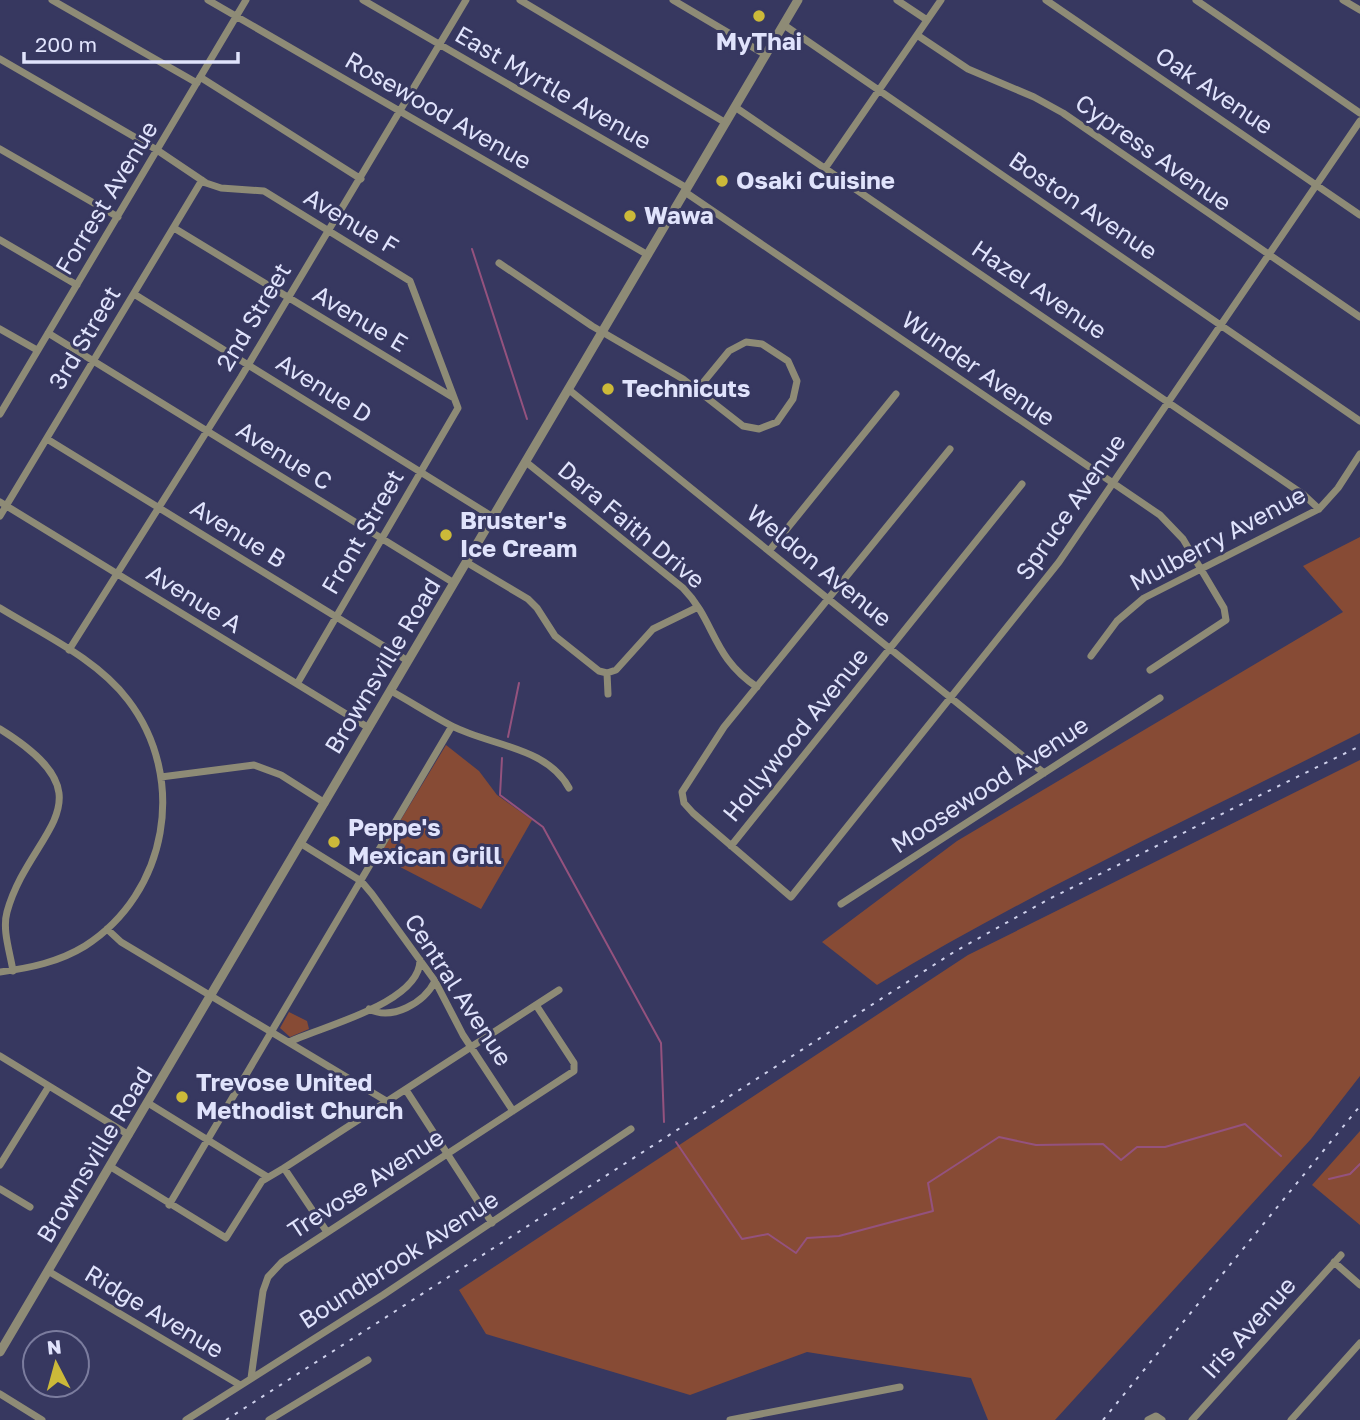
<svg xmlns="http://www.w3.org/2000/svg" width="1360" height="1420" viewBox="0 0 1360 1420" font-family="'Golos Text',sans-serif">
<rect width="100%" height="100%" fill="#373860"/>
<!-- green -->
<path fill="#874b35" d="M 1360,537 L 1360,733 C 1197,816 1033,890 877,985 L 822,942 L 957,841 L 1343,612 L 1303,566 Z
M 446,745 L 479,771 L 497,795 L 532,820 L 481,909 L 379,856 Z
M 1360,760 L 1360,1076 L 1311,1139 L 1055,1420 L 988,1420 L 971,1378 L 807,1352 L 690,1395 L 486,1334 L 459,1290 L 968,955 Z
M 289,1012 L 307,1021 L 309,1029 L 290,1037 L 280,1028 Z
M 1360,1131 L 1360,1225 L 1312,1185 Z"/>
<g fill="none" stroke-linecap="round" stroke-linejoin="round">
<!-- stream -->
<path stroke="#94527e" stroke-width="2" d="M 472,249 L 527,419
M 508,737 L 519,683
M 502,758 L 500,795 L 543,827 L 661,1043 L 664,1122
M 676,1142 L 742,1239 L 768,1234 L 796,1253 L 807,1238 L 839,1236 L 933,1211 L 928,1183 L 999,1137 L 1036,1145 L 1103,1144 L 1121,1160 L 1137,1147 L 1165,1147 L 1245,1124 L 1281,1156
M 1329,1179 L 1350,1174 L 1360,1164"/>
<!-- minor -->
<path stroke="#8e8b76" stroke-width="7" d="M 52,0 L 197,83
M 208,0 L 648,255
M 363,0 L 687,188
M 520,0 L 726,123
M 673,0 L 766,55
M 897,0 L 927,20
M 1046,0 L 1360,215
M 1196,0 L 1360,113
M 1343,0 L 1360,10
M 784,25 L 1360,421
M 917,35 L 968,69 L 1034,97 L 1063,113 L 1360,317
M 0,59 L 157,150 L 206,183 L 221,188 L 264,191 L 410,281 L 458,408 L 297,684
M 200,77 L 361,179
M 735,107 L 1304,495 L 1319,509
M 0,149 L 118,217
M 826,167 L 941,0
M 685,192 L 1160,515 L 1183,539 L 1224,608 L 1226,620 L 1150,670
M 174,228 L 454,398
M 0,240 L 77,285
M 499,263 L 592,326 L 683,379 L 743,426 L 759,429 L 777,422 L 793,399 L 797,381 L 788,361 L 762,344 L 746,342 L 729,351 L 697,390
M 134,294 L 493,517
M 0,329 L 37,350
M 48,333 L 454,583
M 568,389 L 1044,773
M 0,414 L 246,0
M 47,439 L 408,661
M 950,449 L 724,727 L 682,792 L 684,803 L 693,813 L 791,897 L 1059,562 L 1360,121
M 526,462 L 683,588 C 716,622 711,656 757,687
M 0,502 L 369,728
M 0,516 L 202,180
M 769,551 L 896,394
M 466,562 L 528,599 L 537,608 L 555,636 L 599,671 L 607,673
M 0,608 C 44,635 97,659 128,700 C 188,778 168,893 85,946 C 59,962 30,968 0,972
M 69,650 L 241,377 L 466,0
M 1091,656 L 1117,621 L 1144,598 L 1319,509 L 1338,488 L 1360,454
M 607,673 L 616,670 L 653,629 L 698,607
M 607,673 L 608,694
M 391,691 C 411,702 431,715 452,726 C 491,746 547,747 569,788
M 0,729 C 116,801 30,829 7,912 C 2,930 10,952 13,971
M 161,777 L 254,765 L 281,775 L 325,803
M 300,843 L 361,881 L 372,894 L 435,981 L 463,1035 L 513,1111
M 731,846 L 1022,484
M 841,904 L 1160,698
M 107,929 L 121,942 L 388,1102
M 369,1009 C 392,1021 424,1003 435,981
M 289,1042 C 319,1027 420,1004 420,960
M 0,1056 L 129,1135
M 406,1090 L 492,1223
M 148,1103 L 266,1176
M 0,1165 L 49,1086
M 111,1167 L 226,1238 L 262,1181 L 284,1168 L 559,990
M 284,1168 L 327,1232
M 0,1189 L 30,1207
M 169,1205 L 452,726
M 1334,1262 L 1360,1285
M 48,1271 L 240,1385
M 251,1378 L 263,1291 L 268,1277 L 282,1262 L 574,1071 L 574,1063 L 536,1005
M 0,1394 L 42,1420
M 186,1420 L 383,1295 L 631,1129
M 269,1420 L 368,1360
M 730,1420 L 900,1387
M 1148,1420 L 1156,1416 L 1162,1420
M 1192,1420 L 1341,1255
M 1291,1420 L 1360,1343"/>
<!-- tertiary -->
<path stroke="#8e8b76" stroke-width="9" d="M 0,1352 L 798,0"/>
<!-- rail -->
<path stroke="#ced0eb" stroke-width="2" stroke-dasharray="3.5 7" stroke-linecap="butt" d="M 226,1420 L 954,952 L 1049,899 L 1360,746
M 1103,1420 L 1360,1106"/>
</g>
<!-- markers -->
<g fill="#ccb939" stroke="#373860" stroke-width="2.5">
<circle cx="759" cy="16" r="7"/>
<circle cx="722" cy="181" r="7"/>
<circle cx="630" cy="216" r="7"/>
<circle cx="608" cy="389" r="7"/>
<circle cx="446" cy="535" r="7"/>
<circle cx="334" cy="842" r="7"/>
<circle cx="182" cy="1097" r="7"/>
</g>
<g text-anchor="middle" stroke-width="6" stroke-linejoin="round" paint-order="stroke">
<!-- poi labels -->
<g font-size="24" font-weight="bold" fill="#e0e3fc" stroke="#373860" text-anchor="start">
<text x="759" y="50" text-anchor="middle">MyThai</text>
<text x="736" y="189">Osaki Cuisine</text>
<text x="644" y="224">Wawa</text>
<text x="622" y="397">Technicuts</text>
<text x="460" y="529">Bruster's<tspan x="460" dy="28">Ice Cream</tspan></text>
<text x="348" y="836">Peppe's<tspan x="348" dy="28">Mexican Grill</tspan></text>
<text x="196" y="1091">Trevose United<tspan x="196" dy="28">Methodist Church</tspan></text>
</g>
<!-- street labels -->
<g font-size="24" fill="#e0e3fc" stroke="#373860">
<text transform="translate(553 88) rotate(30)" y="8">East Myrtle Avenue</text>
<text transform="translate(1214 91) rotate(34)" y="8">Oak Avenue</text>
<text transform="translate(438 111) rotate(30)" y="8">Rosewood Avenue</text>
<text transform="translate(1153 153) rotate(35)" y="8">Cypress Avenue</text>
<text transform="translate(107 198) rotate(-59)" y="8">Forrest Avenue</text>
<text transform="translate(1083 206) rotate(34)" y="8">Boston Avenue</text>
<text transform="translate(351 222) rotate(31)" y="8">Avenue F</text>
<text transform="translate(1039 290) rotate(34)" y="8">Hazel Avenue</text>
<text transform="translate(254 317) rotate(-59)" y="8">2nd Street</text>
<text transform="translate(360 319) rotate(31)" y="8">Avenue E</text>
<text transform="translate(85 338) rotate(-59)" y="8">3rd Street</text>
<text transform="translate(978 369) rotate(35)" y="8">Wunder Avenue</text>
<text transform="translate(324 389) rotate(32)" y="8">Avenue D</text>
<text transform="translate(284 456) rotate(32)" y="8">Avenue C</text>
<text transform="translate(1071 507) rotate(-55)" y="8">Spruce Avenue</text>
<text transform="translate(631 525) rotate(40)" y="8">Dara Faith Drive</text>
<text transform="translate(363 532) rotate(-60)" y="8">Front Street</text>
<text transform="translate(238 534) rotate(32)" y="8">Avenue B</text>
<text transform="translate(1218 539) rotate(-28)" y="8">Mulberry Avenue</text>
<text transform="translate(819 566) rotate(39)" y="8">Weldon Avenue</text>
<text transform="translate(194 599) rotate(32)" y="8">Avenue A</text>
<text transform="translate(383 666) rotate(-59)" y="8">Brownsville Road</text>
<text transform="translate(796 735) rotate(-51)" y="8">Hollywood Avenue</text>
<text transform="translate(990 785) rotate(-33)" y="8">Moosewood Avenue</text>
<text transform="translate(458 990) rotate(57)" y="8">Central Avenue</text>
<text transform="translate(95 1155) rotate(-59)" y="8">Brownsville Road</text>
<text transform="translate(366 1184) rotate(-33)" y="8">Trevose Avenue</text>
<text transform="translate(399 1260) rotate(-33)" y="8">Boundbrook Avenue</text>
<text transform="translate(154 1312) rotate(31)" y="8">Ridge Avenue</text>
<text transform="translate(1249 1328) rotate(-48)" y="8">Iris Avenue</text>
</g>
</g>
<!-- north arrow -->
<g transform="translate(56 1364) rotate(354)"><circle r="33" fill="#373860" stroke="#7b7c9e" stroke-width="2"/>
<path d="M0-5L12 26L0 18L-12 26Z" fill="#ccb939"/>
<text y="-10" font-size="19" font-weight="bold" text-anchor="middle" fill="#e0e3fc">N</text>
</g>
<!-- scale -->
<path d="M24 52v10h214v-10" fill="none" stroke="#e0e3fc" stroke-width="3.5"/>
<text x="35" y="52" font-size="21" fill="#e0e3fc" stroke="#373860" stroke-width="5" paint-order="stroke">200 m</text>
</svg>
